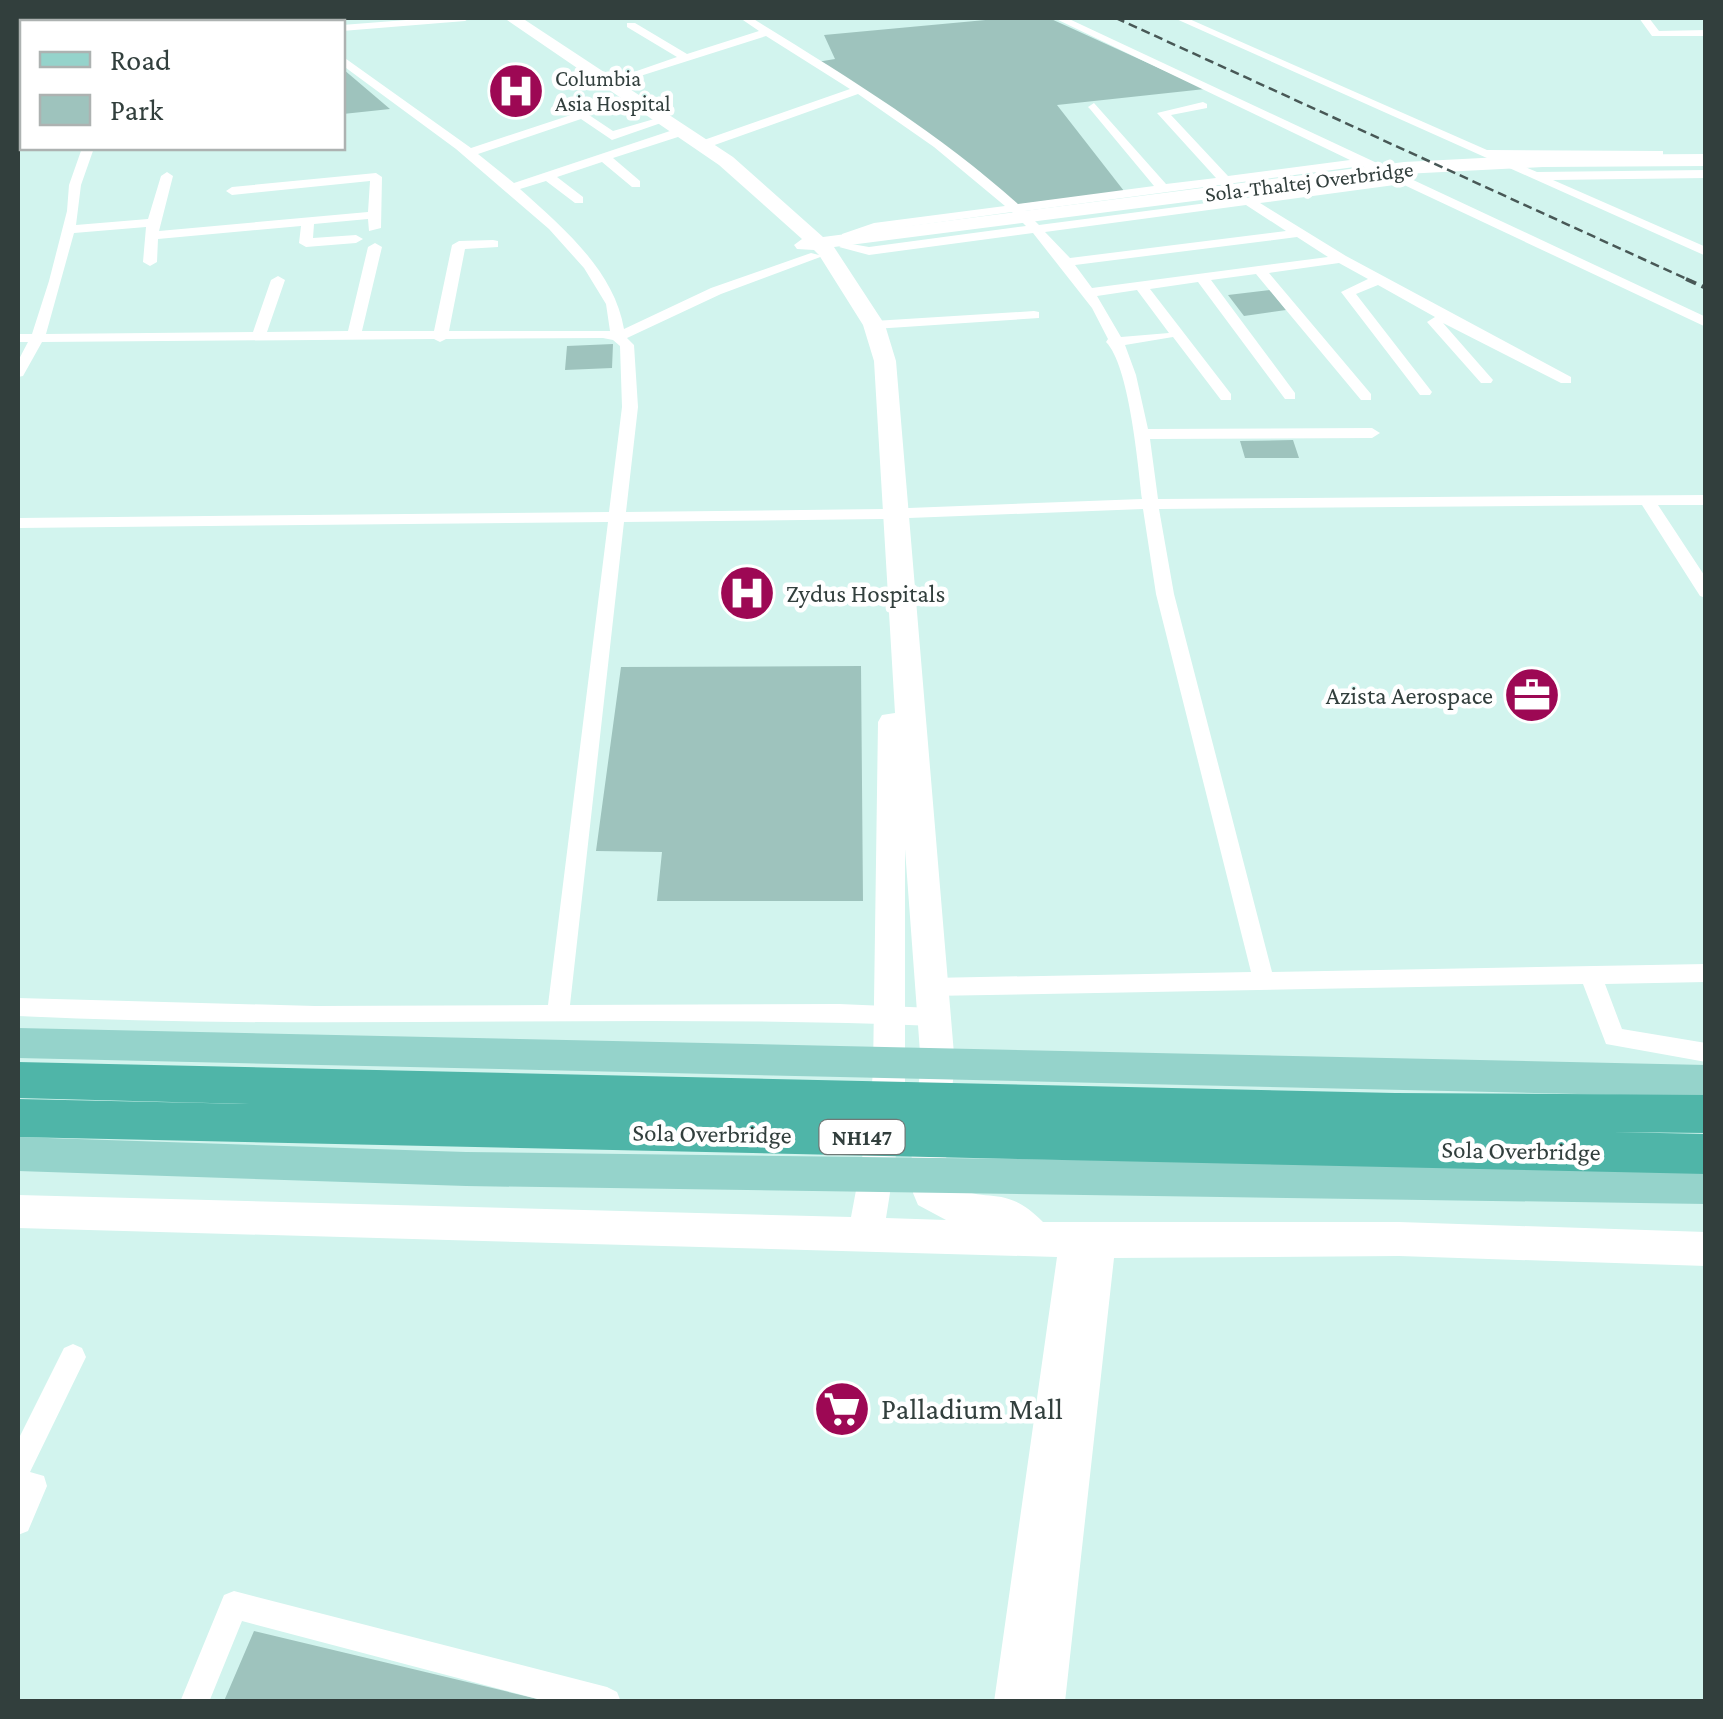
<svg xmlns="http://www.w3.org/2000/svg" width="1723" height="1719" viewBox="0 0 1723 1719" font-family="'Crimson Pro',serif">
<rect width="100%" height="100%" fill="#d2f4ee"/>
<!-- green -->
<path fill="#9ec3bd" d="M 1007,18 L 1049,18 L 1205,89 L 1057,105 L 1124,191 L 1014,205 L 980,172 L 817,62 L 835,59 L 824,35 Z
M 342,69 L 343,69 L 390,109 L 343,114 Z
M 1270,290 L 1286,310 L 1244,316 L 1228,295 Z
M 613,344 L 612,368 L 565,370 L 567,346 Z
M 1293,440 L 1299,458 L 1245,458 L 1240,441 Z
M 861,666 L 863,901 L 657,901 L 662,852 L 596,851 L 621,667 Z
M 254,1631 L 546,1701 L 224,1701 Z"/>
<g fill="none" stroke-linecap="round" stroke-linejoin="round">
<!-- street -->
<path fill="#fff" fill-rule="evenodd" d="M 121,18 L 150,18 L 133,22 L 104,22 Z
M 168,18 L 178,18 L 178,22 L 168,22 Z
M 306,18 L 316,18 L 317,22 L 307,22 Z
M 432,18 L 470,18 L 465,21 L 342,31 L 342,25 Z
M 740,18 L 752,18 C 844,75 937,131 1018,204 L 1154,186 L 1090,109 L 1088,107 L 1094,103 L 1166,184 L 1216,178 L 1157,113 L 1203,102 L 1207,104 L 1207,108 L 1171,115 L 1228,176 L 1350,160 L 1054,18 L 1067,18 L 1706,317 L 1706,327 L 1402,184 L 1260,203 L 1346,256 L 1571,377 L 1571,383 L 1561,383 L 1443,323 L 1493,380 L 1491,383 L 1481,383 L 1427,322 L 1435,317 L 1378,285 L 1356,294 L 1432,392 L 1430,395 L 1420,395 L 1341,292 L 1368,279 L 1339,263 L 1269,273 L 1371,394 L 1371,400 L 1361,400 L 1256,274 L 1211,280 L 1295,393 L 1295,399 L 1285,399 L 1198,282 L 1150,289 L 1231,394 L 1231,400 L 1221,400 L 1173,337 L 1125,345 L 1136,375 L 1148,429 L 1372,428 L 1380,433 L 1372,438 L 1150,439 L 1158,499 L 1706,495 L 1706,505 L 1658,505 L 1706,578 L 1706,598 L 1700,596 L 1642,505 L 1159,509 L 1174,594 L 1272,972 L 1706,964 L 1706,982 L 1605,984 L 1622,1029 L 1706,1043 L 1706,1062 L 1606,1044 L 1583,984 L 930,996 L 922,993 L 919,987 L 922,981 L 930,978 L 1251,972 L 1156,594 L 1143,509 L 883,519 L 624,522 L 570,1005 L 839,1004 L 933,1008 L 941,1011 L 944,1017 L 941,1023 L 933,1026 C 628,1013 323,1031 18,1016 L 18,998 L 315,1006 L 548,1005 L 608,522 L 18,528 L 18,518 L 609,512 L 622,407 L 620,346 L 613,340 L 603,338 L 446,339 L 440,342 L 434,339 L 42,342 L 23,376 L 18,377 L 18,361 L 28,342 L 18,342 L 18,334 L 32,334 L 49,281 L 67,211 L 69,185 L 82,148 L 94,148 L 81,185 L 76,225 L 148,219 L 161,176 L 167,172 L 173,176 L 159,231 L 368,212 L 370,181 L 232,195 L 226,191 L 232,187 L 376,173 L 382,177 L 381,228 L 369,231 L 368,219 L 314,224 L 313,238 L 356,235 L 363,239 L 356,243 L 306,247 L 299,243 L 301,226 L 158,239 L 157,262 L 150,266 L 143,262 L 146,227 L 74,233 L 46,334 L 253,332 L 271,280 L 278,276 L 285,280 L 267,332 L 348,331 L 368,247 L 375,243 L 382,247 L 362,331 L 434,331 L 452,245 L 459,241 L 493,240 L 498,241 L 498,247 L 465,249 L 449,331 L 610,331 L 606,304 L 584,268 L 549,229 L 456,149 L 342,65 L 342,56 L 471,148 L 583,111 L 613,131 L 661,117 L 661,123 L 612,140 L 581,119 L 478,154 L 514,183 L 673,130 L 681,130 L 681,136 L 613,158 L 640,181 L 640,187 L 632,187 L 602,162 L 557,177 L 583,197 L 583,203 L 575,203 L 546,181 L 520,189 C 563,228 614,270 624,329 L 711,288 L 811,253 L 823,256 L 721,294 L 627,338 L 634,345 L 638,407 L 626,512 L 883,509 L 1142,499 C 1138,464 1129,365 1106,342 L 1108,339 L 1092,308 L 1033,233 L 869,255 L 839,247 L 846,243 L 869,247 L 1026,226 L 1012,212 L 876,231 L 842,240 L 842,234 L 874,223 L 1005,206 L 934,147 L 858,94 L 709,147 L 701,147 L 701,141 L 850,89 L 766,36 L 615,84 L 605,82 L 677,57 L 627,27 L 627,23 L 635,23 L 687,54 L 759,31 ZM 1362,166 L 1390,179 L 1039,225 L 1025,211 ZM 1246,205 L 1286,231 L 1070,258 L 1045,232 ZM 1297,237 L 1328,257 L 1092,288 L 1075,265 ZM 1137,290 L 1169,333 L 1121,337 L 1097,296 Z
M 1174,18 L 1187,18 L 1487,150 L 1663,151 L 1663,157 L 1659,158 L 1504,158 L 1537,172 L 1706,170 L 1706,178 L 1553,180 L 1706,247 L 1706,256 Z
M 1639,18 L 1649,18 L 1659,31 L 1706,30 L 1706,36 L 1652,36 Z
M 18,56 L 22,56 L 22,62 L 18,62 Z
M 1034,311 L 1039,312 L 1039,318 L 874,329 L 867,325 L 874,321 Z
M 73,1344 L 82,1348 L 86,1357 L 30,1472 L 44,1476 L 47,1486 L 28,1531 L 18,1535 L 18,1440 L 64,1348 Z
M 234,1591 L 607,1687 L 617,1692 L 621,1702 L 549,1702 L 242,1621 L 209,1702 L 180,1702 L 224,1595 Z"/>
<!-- secondary -->
<path fill="#fff" fill-rule="evenodd" d="M 504,18 L 522,18 L 733,157 L 823,237 L 1404,162 L 1543,155 L 1706,154 L 1706,166 L 1543,167 L 1404,174 L 834,247 L 885,325 L 896,361 L 955,1066 L 945,1139 L 948,1184 C 988,1206 1004,1182 1043,1222 L 1399,1222 L 1706,1232 L 1706,1266 L 1399,1256 L 1114,1258 L 1065,1702 L 994,1702 L 1057,1257 L 18,1228 L 18,1195 L 851,1217 L 868,1126 L 873,1072 L 878,722 L 882,715 L 895,713 L 874,361 L 863,325 L 819,255 L 814,250 L 797,249 L 794,245 L 802,239 L 719,165 ZM 905,849 L 921,1066 L 911,1139 L 913,1193 L 918,1205 L 946,1220 L 886,1218 L 905,1099 Z"/>
<!-- primary -->
<path fill="#95d3cb" fill-rule="evenodd" d="M 18,1028 L 1706,1065 L 1706,1097 L 18,1058 Z
M 18,1137 L 466,1152 L 1706,1168 L 1706,1204 L 466,1186 L 18,1171 Z"/>
<!-- highway -->
<path fill="#4fb5a8" fill-rule="evenodd" d="M 18,1062 L 1395,1093 L 1706,1095 L 1706,1133 L 1613,1132 L 1706,1134 L 1706,1174 L 18,1137 L 18,1099 L 249,1104 L 18,1098 Z"/>
<!-- rail-far1 -->
<path stroke="#485856" stroke-width="2.5" stroke-dasharray="9 5" stroke-linecap="butt" d="M 1116,18 L 1691,281"/>
<!-- rail -->
<path stroke="#485856" stroke-width="4" stroke-dasharray="11 6" stroke-linecap="butt" d="M 1686,279 L 1706,288"/>
</g>
<!-- icons -->
<defs>
<g id="hospital-disc" transform="scale(2.875)"><circle r="9.5" fill="#9d0854" stroke="#fff"/><path d="M-5-5h3v3.5h4V-5h3V5h-3V1.5h-4V5h-3Z" fill="#fff"/></g>
<g id="office-disc" transform="scale(2.875)"><circle r="9.5" fill="#9d0854" stroke="#fff"/><path d="M-6-3h4V-5.5h4V-3h4V5H-6ZM-1-4.5V-3h2v-1.5ZM-6 0V1H6V0Z" fill="#fff"/></g>
<g id="supermarket-disc" transform="scale(2.875)"><circle r="9.5" fill="#9d0854" stroke="#fff"/><path d="M-6-5.5h2.5l.6 2H6L4.5 2H-2.5L-4.4-4H-6ZM-1.5 3.2a1.3 1.3 0 1 0 .1 0ZM3 3.2a1.3 1.3 0 1 0 .1 0Z" fill="#fff"/></g>
</defs>
<g fill-rule="evenodd">
<use href="#hospital-disc" x="516" y="91"/>
<use href="#hospital-disc" x="747" y="593"/>
<use href="#office-disc" x="1532" y="695"/>
<use href="#supermarket-disc" x="842" y="1409"/>
</g>
<g text-anchor="middle" stroke-width="9" stroke-linejoin="round" paint-order="stroke">
<!-- far-poi labels -->
<g font-size="22" fill="#323f3d" stroke="#fff" text-anchor="start">
<text x="555" y="86">Columbia<tspan x="555" dy="25">Asia Hospital</tspan></text>
</g>
<!-- far-street labels -->
<g font-size="22" fill="#323f3d" stroke="#fff">
<text transform="translate(1309 181) rotate(-7)" y="8">Sola-Thaltej Overbridge</text>
</g>
<!-- shield labels -->
<rect fill="#fff" stroke="#707977" stroke-width="2.5" x="819.5" y="1120" width="85" height="34" rx="8"/>
<g font-size="22" font-weight="bold" fill="#323f3d">
<text x="862" y="1145">NH147</text>
</g>
<!-- poi labels -->
<g font-size="25" fill="#323f3d" stroke="#fff" text-anchor="start">
<text x="786" y="602">Zydus Hospitals</text>
<text x="1493" y="704" text-anchor="end">Azista Aerospace</text>
</g>
<!-- street labels -->
<g font-size="25" fill="#323f3d" stroke="#fff">
<text transform="translate(712 1133) rotate(1)" y="9">Sola Overbridge</text>
<text transform="translate(1521 1150) rotate(1)" y="9">Sola Overbridge</text>
</g>
<!-- near-poi labels -->
<g font-size="30" fill="#323f3d" stroke="#fff" text-anchor="start">
<text x="881" y="1419">Palladium Mall</text>
</g>
</g>
<!-- border -->
<rect width="1723" height="1719" fill="none" stroke="#323f3d" stroke-width="40"/>
<!-- legend -->
<rect x="20" y="20" width="325" height="130" fill="#ffffff" stroke="#adb2b1" stroke-width="2.5"/>
<rect x="40" y="52" width="50" height="15" fill="#95d3cb" stroke="#adb2b1" stroke-width="2.5"/>
<text x="110" y="70" font-size="30" fill="#323f3d">Road</text>
<rect x="40" y="95" width="50" height="30" fill="#9ec3bd" stroke="#adb2b1" stroke-width="2.5"/>
<text x="110" y="120" font-size="30" fill="#323f3d">Park</text>
</svg>
